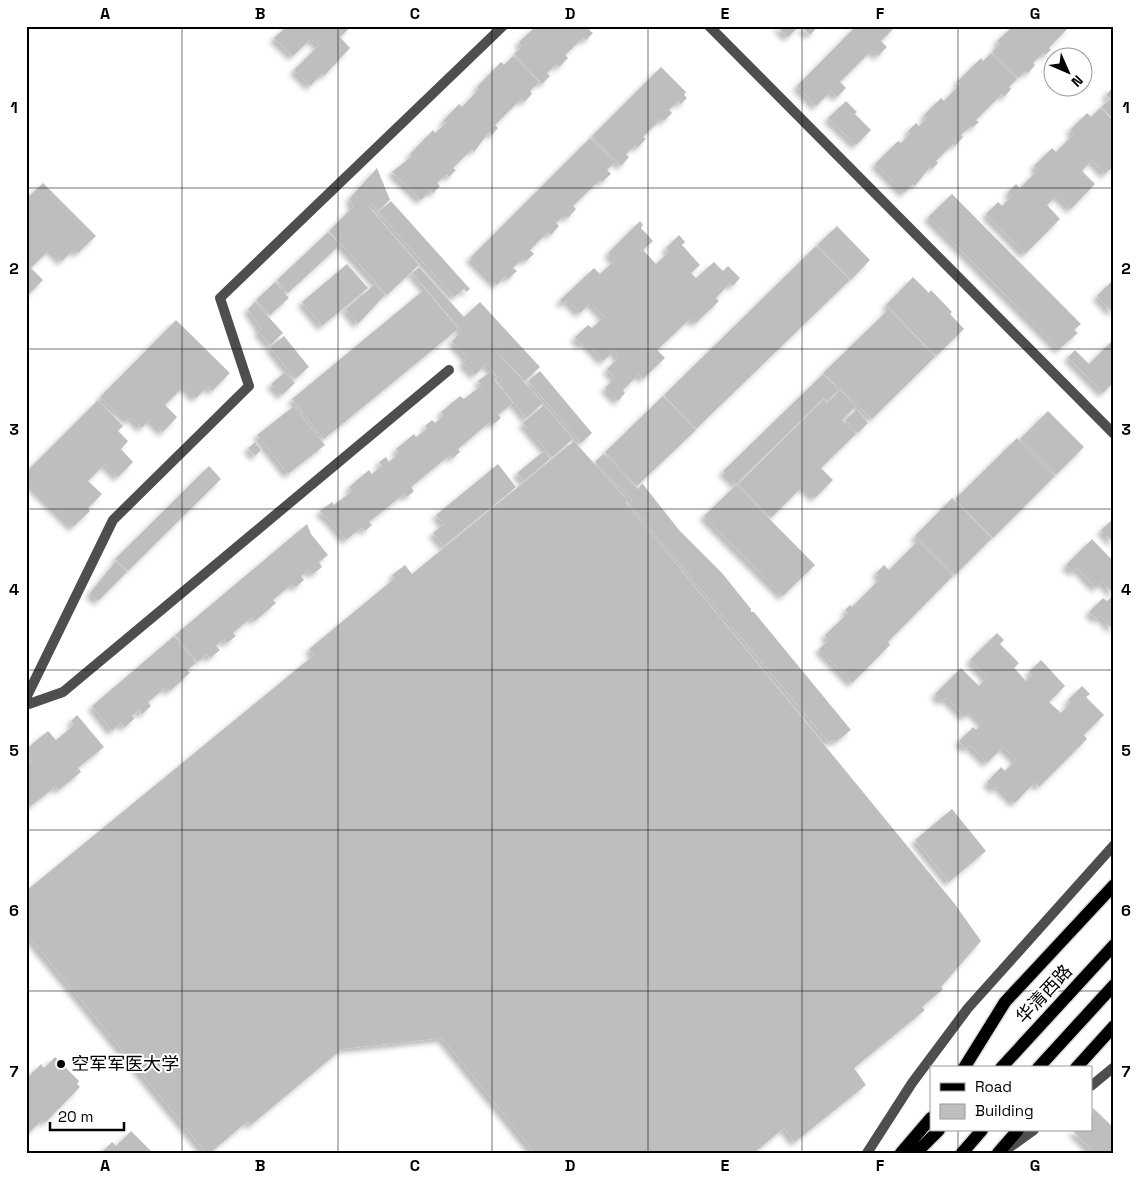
<svg xmlns="http://www.w3.org/2000/svg" width="1140" height="1179" viewBox="0 0 1140 1179" font-family="'Space Grotesk','Noto Sans SC',sans-serif">
<defs>
<filter id="shadow"><feDropShadow dx="-4.5" dy="4.5" stdDeviation="2.5" flood-color="#0004"/></filter>
</defs>
<rect width="100%" height="100%" fill="#fff"/>
<!-- building -->
<path fill="#bebebe" filter="url(#shadow)" d="M 287,26 L 352,26 L 340,37 L 350,48 L 324,76 L 322,74 L 310,86 L 294,70 L 319,45 L 311,39 L 293,56 L 274,38 Z
M 536,26 L 539,29 L 542,26 L 593,26 L 589,30 L 593,33 L 586,40 L 583,38 L 565,55 L 568,58 L 559,67 L 557,64 L 547,73 L 550,76 L 542,84 L 514,54 L 522,47 L 519,42 Z
M 777,26 L 800,26 L 788,37 Z
M 801,26 L 818,26 L 810,35 Z
M 856,26 L 896,26 L 881,41 L 887,47 L 878,56 L 872,50 L 840,82 L 846,88 L 837,97 L 831,91 L 816,106 L 797,86 Z
M 1013,26 L 1016,28 L 1070,26 L 1049,48 L 1051,50 L 1045,55 L 1043,53 L 1033,63 L 1035,65 L 1028,73 L 1026,71 L 1018,78 L 992,52 L 1000,44 L 997,41 Z
M 991,53 L 1017,79 L 1009,87 L 1011,89 L 1004,97 L 1002,94 L 976,120 L 979,122 L 972,128 L 971,126 L 961,135 L 963,137 L 955,146 L 953,144 L 936,161 L 938,163 L 932,169 L 930,167 L 915,186 L 913,184 L 904,193 L 875,164 L 898,141 L 901,143 L 910,134 L 908,131 L 916,123 L 919,126 L 927,118 L 924,115 L 941,98 L 944,101 L 960,84 L 957,82 L 981,58 L 983,61 Z
M 513,56 L 539,82 L 530,91 L 532,94 L 524,102 L 521,99 L 495,125 L 498,128 L 492,135 L 489,132 L 474,152 L 472,149 L 453,168 L 456,170 L 449,177 L 447,174 L 437,183 L 440,186 L 433,193 L 430,191 L 421,200 L 392,172 L 412,156 L 410,154 L 433,130 L 435,133 L 446,123 L 443,121 L 459,104 L 462,107 L 479,89 L 477,87 L 501,62 L 504,65 Z
M 661,67 L 686,92 L 684,95 L 687,98 L 681,104 L 678,101 L 669,110 L 672,113 L 664,121 L 661,119 L 643,137 L 646,139 L 637,148 L 635,145 L 626,154 L 629,157 L 621,166 L 592,136 Z
M 1114,86 L 1114,120 L 1101,107 L 1110,99 L 1106,95 Z
M 846,101 L 857,112 L 855,114 L 871,130 L 856,145 L 828,118 Z
M 1100,108 L 1114,121 L 1114,166 L 1105,174 L 1092,160 L 1082,171 L 1095,184 L 1071,209 L 1057,195 L 1047,205 L 1060,219 L 1025,254 L 986,214 L 998,202 L 1002,206 L 1012,196 L 1008,192 L 1016,184 L 1020,188 L 1038,170 L 1034,166 L 1052,148 L 1056,152 L 1074,134 L 1070,130 L 1087,113 L 1091,117 Z
M 590,138 L 615,162 L 607,170 L 611,174 L 602,182 L 600,180 L 573,206 L 576,209 L 568,218 L 565,215 L 556,223 L 559,226 L 551,235 L 548,232 L 530,250 L 534,254 L 526,261 L 523,258 L 513,268 L 517,271 L 508,279 L 505,276 L 497,285 L 470,258 Z
M 377,168 L 390,200 L 378,211 L 373,204 L 369,207 L 419,265 L 387,295 L 329,231 L 353,207 L 350,198 Z
M 43,183 L 96,236 L 78,253 L 74,249 L 62,261 L 50,249 L 31,268 L 43,280 L 29,294 L 26,292 L 26,199 Z
M 952,194 L 1081,324 L 1074,330 L 1078,333 L 1059,349 L 928,217 Z
M 391,201 L 470,289 L 466,292 L 464,289 L 454,297 L 378,212 Z
M 640,221 L 643,225 L 641,228 L 653,241 L 643,250 L 656,264 L 669,252 L 666,248 L 679,235 L 685,242 L 682,245 L 700,265 L 691,273 L 696,278 L 714,262 L 723,271 L 728,266 L 740,278 L 733,286 L 730,283 L 716,298 L 719,301 L 696,323 L 691,318 L 657,350 L 665,358 L 643,379 L 639,374 L 623,390 L 625,393 L 618,401 L 605,388 L 615,378 L 607,369 L 619,357 L 614,351 L 603,361 L 585,342 L 582,345 L 575,337 L 588,325 L 592,328 L 604,317 L 591,303 L 580,313 L 567,300 L 564,304 L 560,300 L 594,268 L 600,274 L 615,260 L 608,253 Z
M 837,226 L 870,260 L 851,280 L 817,245 Z
M 328,232 L 340,245 L 288,293 L 277,280 Z
M 816,246 L 850,280 L 696,429 L 664,395 Z
M 347,264 L 368,288 L 322,326 L 302,302 Z
M 419,267 L 464,317 L 480,302 L 540,367 L 525,381 L 493,348 L 543,403 L 526,418 L 499,384 L 502,381 L 486,364 L 475,375 L 463,363 L 467,358 L 452,341 L 462,331 L 412,273 Z
M 913,277 L 929,293 L 931,290 L 952,312 L 950,314 L 964,329 L 936,356 L 886,305 Z
M 1114,279 L 1114,311 L 1112,312 L 1097,296 Z
M 275,282 L 289,298 L 270,315 L 256,300 Z
M 375,284 L 385,295 L 358,324 L 346,309 Z
M 425,289 L 458,329 L 324,439 L 292,399 Z
M 255,302 L 283,333 L 270,345 L 258,331 L 261,329 L 248,309 Z
M 889,309 L 935,357 L 872,419 L 823,373 Z
M 176,320 L 230,373 L 212,391 L 208,386 L 196,398 L 184,386 L 165,405 L 177,417 L 163,432 L 150,419 L 142,428 L 131,417 L 128,421 L 118,411 L 116,413 L 100,397 Z
M 284,336 L 309,367 L 295,379 L 270,347 Z
M 1114,339 L 1114,382 L 1103,393 L 1068,357 L 1075,350 L 1089,364 Z
M 491,371 L 497,378 L 494,380 L 513,403 L 498,415 L 501,418 L 494,424 L 491,421 L 458,449 L 460,452 L 453,458 L 450,455 L 411,487 L 414,491 L 407,497 L 404,494 L 369,522 L 372,525 L 365,531 L 362,527 L 346,540 L 326,516 L 325,517 L 320,511 L 332,502 L 334,505 L 352,491 L 349,487 L 369,470 L 372,474 L 378,469 L 382,466 L 379,462 L 386,457 L 389,462 L 399,453 L 396,449 L 414,434 L 416,437 L 427,429 L 425,426 L 432,420 L 435,423 L 444,416 L 441,412 L 460,396 L 464,399 L 482,385 L 478,381 Z
M 540,371 L 592,433 L 581,443 L 528,381 Z
M 285,372 L 295,383 L 282,395 L 271,384 Z
M 823,374 L 839,390 L 827,401 L 824,398 L 736,484 L 723,471 Z
M 840,390 L 856,406 L 842,420 L 856,434 L 821,468 L 833,480 L 815,498 L 803,486 L 771,518 L 738,484 L 824,399 L 827,403 Z
M 663,396 L 696,430 L 637,486 L 605,452 Z
M 98,400 L 123,426 L 118,431 L 128,441 L 121,449 L 133,462 L 118,477 L 105,464 L 88,481 L 102,494 L 88,508 L 90,511 L 73,527 L 26,480 L 26,472 Z
M 544,405 L 573,439 L 552,457 L 523,423 Z
M 294,406 L 325,445 L 288,474 L 257,435 Z
M 857,409 L 868,423 L 858,433 L 845,420 Z
M 1048,411 L 1084,447 L 1056,475 L 1020,439 Z
M 1017,438 L 1055,476 L 993,538 L 955,499 Z
M 574,441 L 627,500 L 626,503 L 954,903 L 981,941 L 941,987 L 943,989 L 922,1007 L 925,1010 L 854,1068 L 866,1085 L 795,1142 L 784,1128 L 754,1153 L 535,1153 L 442,1038 L 342,1049 L 251,1125 L 248,1121 L 210,1153 L 206,1153 L 26,933 L 26,891 L 314,655 L 309,649 L 395,578 L 392,575 L 405,565 L 412,574 Z
M 255,442 L 261,450 L 255,456 L 248,448 Z
M 544,451 L 550,459 L 524,481 L 517,473 Z
M 603,454 L 638,489 L 642,483 L 679,530 L 722,573 L 751,609 L 751,612 L 754,612 L 851,730 L 837,741 L 831,740 L 829,743 L 630,504 L 632,500 L 595,462 Z
M 498,464 L 516,487 L 444,546 L 433,533 L 444,524 L 436,515 Z
M 209,466 L 221,479 L 128,571 L 115,559 Z
M 736,485 L 815,565 L 783,596 L 704,516 Z
M 952,498 L 992,538 L 955,575 L 915,536 Z
M 1114,518 L 1114,543 L 1101,530 Z
M 307,524 L 311,534 L 328,555 L 319,562 L 322,567 L 313,574 L 309,570 L 301,576 L 304,580 L 296,587 L 292,584 L 273,600 L 276,603 L 255,621 L 252,617 L 233,633 L 236,636 L 227,643 L 224,639 L 216,646 L 220,650 L 210,658 L 207,654 L 198,662 L 175,635 Z
M 1092,539 L 1114,562 L 1114,594 L 1102,582 L 1096,588 L 1077,568 L 1073,572 L 1066,565 Z
M 918,541 L 953,576 L 888,642 L 890,645 L 852,683 L 819,649 L 829,640 L 825,635 L 848,613 L 845,610 L 850,605 L 852,607 L 881,578 L 876,573 L 884,565 L 889,570 Z
M 116,561 L 127,572 L 98,601 L 90,593 Z
M 1114,595 L 1114,630 L 1100,616 L 1097,619 L 1089,612 L 1103,598 L 1107,601 Z
M 997,633 L 1004,640 L 1000,644 L 1019,663 L 1014,668 L 1026,681 L 1032,675 L 1029,672 L 1041,660 L 1065,686 L 1049,702 L 1061,713 L 1070,703 L 1068,700 L 1082,686 L 1090,694 L 1086,697 L 1104,715 L 1084,735 L 1087,739 L 1039,787 L 1035,782 L 1015,803 L 998,786 L 994,789 L 987,782 L 1001,767 L 1005,771 L 1016,760 L 1003,747 L 987,763 L 969,745 L 966,749 L 959,741 L 973,727 L 976,730 L 983,723 L 971,711 L 965,717 L 946,698 L 942,701 L 935,694 L 961,668 L 979,686 L 987,678 L 970,660 Z
M 174,636 L 196,663 L 187,670 L 190,673 L 170,691 L 166,687 L 148,702 L 151,706 L 142,714 L 139,710 L 132,716 L 135,718 L 125,727 L 121,723 L 112,731 L 92,706 Z
M 77,715 L 104,747 L 78,768 L 81,772 L 59,790 L 56,786 L 31,806 L 26,800 L 26,765 L 33,760 L 26,752 L 26,749 L 48,731 L 56,740 L 74,725 L 71,721 Z
M 952,809 L 986,851 L 949,882 L 915,840 Z
M 55,1057 L 79,1081 L 77,1084 L 80,1087 L 46,1122 L 43,1119 L 26,1136 L 26,1079 L 41,1064 L 44,1068 Z
M 1093,1108 L 1114,1128 L 1114,1153 L 1094,1153 L 1072,1130 L 1091,1130 Z
M 131,1131 L 153,1153 L 101,1153 L 112,1142 L 116,1146 Z"/>
<g fill="none" stroke-linecap="round" stroke-linejoin="round">
<!-- primary casing -->
<g stroke="#dbdbdb" stroke-width="15">
<path id="primary" d="M 964,1068 L 1005,1002 L 1114,885
M 1001,1068 L 1114,945
M 1038,1068 L 1114,985
M 1076,1068 L 1114,1026
M 901,1153 L 931,1118
M 916,1153 L 939,1130
M 962,1153 L 982,1130
M 998,1153 L 1018,1130"/>
</g>
<!-- minor -->
<path stroke="#4e4e4e" stroke-width="10" d="M 709,26 L 1114,434
M 26,698 L 113,520 L 249,386 L 220,298 L 503,26
M 26,705 L 63,692 L 449,370
M 1091,1086 L 1114,1067
M 1003,1152 L 1034,1130
M 867,1153 L 912,1083 L 968,1008 L 1114,845"/>
<!-- primary -->
<use href="#primary" stroke="#000" stroke-width="12"/>
</g>
<!-- grid -->
<path fill="none" stroke="#000" stroke-width="1" stroke-opacity="0.55" d="M 182,26 L 182,1153M 338,26 L 338,1153M 492,26 L 492,1153M 648,26 L 648,1153M 802,26 L 802,1153M 958,26 L 958,1068M 26,188 L 1114,188M 26,349 L 1114,349M 26,509 L 1114,509M 26,670 L 1114,670M 26,830 L 1114,830M 26,991 L 1114,991M 958,1130 L 958,1153"/>
<!-- markers -->
<circle fill="#000" stroke="#fff" stroke-width="2" cx="61" cy="1064" r="5"/>
<g text-anchor="middle" stroke-width="4" stroke-linejoin="round" paint-order="stroke">
<!-- street labels -->
<g font-size="18" fill="#000" stroke="#fff">
<text transform="translate(1044 994) rotate(-47)" y="6">华清西路</text>
</g>
<!-- poi labels -->
<g font-size="18" fill="#000" stroke="#fff" text-anchor="start">
<text x="71" y="1070">空军军医大学</text>
</g>
</g>
<!-- border -->
<rect width="1140" height="1179" fill="none" stroke="#ffffff" stroke-width="55"/>
<!-- legend -->
<rect x="930" y="1066" width="162" height="65" fill="#ffffff" stroke="#999999"/>
<rect x="940" y="1083" width="25" height="8" fill="#000000" stroke="#999999"/>
<text x="975" y="1092" font-size="15" fill="#000000">Road</text>
<rect x="940" y="1104" width="25" height="15" fill="#bebebe" stroke="#999999"/>
<text x="975" y="1116" font-size="15" fill="#000000">Building</text>
<!-- north arrow -->
<g transform="translate(1068 72) rotate(135)"><circle r="24" fill="#ffffff" stroke="#999999"/>
<path d="M0-4L9 19L0 12L-9 19Z" fill="#000000"/>
<text y="-8" font-size="14" font-weight="bold" text-anchor="middle" fill="#000000">N</text>
</g>
<!-- scale -->
<path d="M50 1122v8h74v-8" fill="none" stroke="#000000" stroke-width="2.5"/>
<text x="58" y="1122" font-size="15" fill="#000000" stroke="#ffffff" stroke-width="4" paint-order="stroke">20 m</text>
<rect x="28" y="28" width="1084" height="1124" fill="none" stroke="#000" stroke-width="2"/>
<g font-size="16" text-anchor="middle" font-weight="bold" fill="#000">
<text x="105" y="19">A</text>
<text x="260" y="19">B</text>
<text x="415" y="19">C</text>
<text x="570" y="19">D</text>
<text x="725" y="19">E</text>
<text x="880" y="19">F</text>
<text x="1035" y="19">G</text>
<text x="14" y="113">1</text>
<text x="1126" y="113">1</text>
<text x="14" y="274">2</text>
<text x="1126" y="274">2</text>
<text x="14" y="435">3</text>
<text x="1126" y="435">3</text>
<text x="14" y="595">4</text>
<text x="1126" y="595">4</text>
<text x="14" y="756">5</text>
<text x="1126" y="756">5</text>
<text x="14" y="916">6</text>
<text x="1126" y="916">6</text>
<text x="14" y="1077">7</text>
<text x="1126" y="1077">7</text>
<text x="105" y="1171">A</text>
<text x="260" y="1171">B</text>
<text x="415" y="1171">C</text>
<text x="570" y="1171">D</text>
<text x="725" y="1171">E</text>
<text x="880" y="1171">F</text>
<text x="1035" y="1171">G</text>
</g>
</svg>
